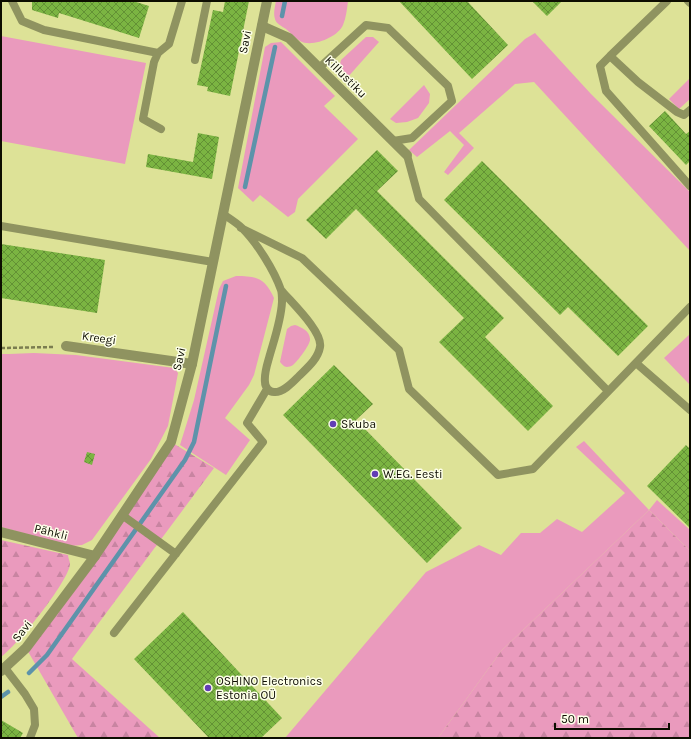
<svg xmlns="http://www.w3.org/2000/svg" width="691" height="739" viewBox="0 0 691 739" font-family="Karla,sans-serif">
<defs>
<pattern id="forest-firs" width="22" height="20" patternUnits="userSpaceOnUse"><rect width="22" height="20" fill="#ea9abd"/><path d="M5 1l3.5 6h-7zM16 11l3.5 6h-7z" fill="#c884a1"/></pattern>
<pattern id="building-cross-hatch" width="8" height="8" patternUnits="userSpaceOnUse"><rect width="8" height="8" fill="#7bb442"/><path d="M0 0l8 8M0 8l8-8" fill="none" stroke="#639135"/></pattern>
</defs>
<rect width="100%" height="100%" fill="#dde297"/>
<!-- grass -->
<path fill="#ea9abd" d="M 276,1 L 348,1 C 347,9 346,18 343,25 C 338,37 312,48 300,41 C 295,38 291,33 286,29 C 282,26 276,24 275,19 C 273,13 275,7 276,1 Z
M 535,33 L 591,94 L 690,192 L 690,251 L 534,82 L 515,84 L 459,133 L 474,148 L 448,175 L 444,172 L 464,145 L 450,131 L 417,157 L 409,150 L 525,39 Z
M 1,36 L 146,63 L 125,164 L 1,141 Z
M 366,37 L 373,37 L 379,42 L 347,78 L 339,68 L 341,60 Z
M 281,42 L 335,96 L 324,106 L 358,139 L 298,199 L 295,212 L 288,217 L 260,195 L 253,202 L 238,188 L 265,47 L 271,43 Z
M 690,78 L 690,99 L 679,109 L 669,99 Z
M 424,85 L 430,94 L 429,103 L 418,118 L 407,122 L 396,123 L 390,119 Z
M 236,276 C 257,276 265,278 274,298 L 254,375 L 249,385 L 225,418 L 250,440 L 226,475 L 180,445 L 194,400 L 219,289 L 223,281 Z
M 295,325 C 301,327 310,331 310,339 C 311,344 297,362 293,365 C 292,366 288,367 287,367 C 284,367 282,364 280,362 L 287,329 L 291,326 Z
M 690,334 L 690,385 L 664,358 Z
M 34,353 L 76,355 L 174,368 L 178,373 L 168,426 L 151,459 L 92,540 L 82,545 L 70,546 L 1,527 L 1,354 L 9,354 Z
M 584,441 L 649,510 L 657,500 L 690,530 L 690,551 L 649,510 L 502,650 L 438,738 L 285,738 L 426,572 L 479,545 L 501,555 L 521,533 L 540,533 L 557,519 L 582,532 L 625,493 L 576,447 Z"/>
<!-- forest -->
<path fill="url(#forest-firs)" d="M 171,442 L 214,468 L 72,659 L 160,738 L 78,738 L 26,648 Z
M 649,510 L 690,551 L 690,738 L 438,738 L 502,650 Z
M 1,540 L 68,555 C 68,558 70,561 70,564 C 69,581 16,647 1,657 Z"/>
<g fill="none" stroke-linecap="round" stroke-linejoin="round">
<!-- stream -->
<path stroke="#5d93aa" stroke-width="4.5" d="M 282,16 L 285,1
M 245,187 L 275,47
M 29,673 L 47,655 L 185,460 L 194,442 L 226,286
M 1,697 L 8,692"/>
</g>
<!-- building -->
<path fill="url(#building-cross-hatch)" d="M 32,1 L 133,1 L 149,6 L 139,38 L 59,13 L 58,18 L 32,10 Z
M 225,1 L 249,1 L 230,96 L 207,91 L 208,87 L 197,85 L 213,10 L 223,12 Z
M 399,1 L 467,1 L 508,45 L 472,79 Z
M 532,1 L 562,1 L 547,16 Z
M 665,111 L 686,134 L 690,131 L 690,161 L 686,165 L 649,126 Z
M 198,133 L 219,137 L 212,179 L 146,167 L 148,154 L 193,162 Z
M 377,150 L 398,171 L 377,191 L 504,318 L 485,337 L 553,406 L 528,431 L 439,342 L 464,318 L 356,209 L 326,239 L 306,220 Z
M 482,161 L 648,326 L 618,356 L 568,307 L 560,315 L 444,200 Z
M 1,244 L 105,260 L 97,313 L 1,298 Z
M 334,365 L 373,404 L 356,420 L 462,528 L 427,563 L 283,415 Z
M 686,445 L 690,449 L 690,528 L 647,486 Z
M 87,452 L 95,454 L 92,465 L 84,462 Z
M 183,612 L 282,718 L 261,738 L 209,738 L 134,659 Z
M 1,720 L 23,733 L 20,738 L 1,738 Z"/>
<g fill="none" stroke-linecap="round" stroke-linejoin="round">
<!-- path -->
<path stroke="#7b7d50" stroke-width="2.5" stroke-dasharray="4 2" stroke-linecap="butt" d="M 1,348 L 55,347"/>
<!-- service -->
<path stroke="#8f9360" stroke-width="8" d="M 12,1 L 22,21 L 44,30 L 158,53
M 667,1 L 610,56 L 638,82 L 677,112 L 684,115 L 690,110
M 688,1 L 690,3
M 610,56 L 600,66 L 606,91 L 690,186
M 195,60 L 207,1
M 319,68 L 366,25 L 388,28 L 448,86 L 452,101 L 412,138 L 393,141
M 161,129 L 143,119 L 154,62 L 158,53 L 169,44 L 182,1
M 407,155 L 419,199 L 608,391
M 223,214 C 229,218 237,223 242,228 C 257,243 274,270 281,290 C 282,293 282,298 282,302 C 281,321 274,340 269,358 C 267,365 264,374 265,382 C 265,387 269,392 274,392 C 283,393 293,382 299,376 C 307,368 318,359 320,347 C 323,332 292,303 282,291
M 1,226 L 213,262
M 241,228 L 302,258 L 399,350 L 409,389 L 498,475 L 533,469 L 690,307
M 636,363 L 690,410
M 122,515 L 176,554
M 114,633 L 263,442 L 247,423 L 267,389
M 5,668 L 25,694 L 34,709 L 35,725 L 30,738"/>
<!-- minor -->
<path stroke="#8f9360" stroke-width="10" d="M 262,26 L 289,38 L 407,155
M 66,346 L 192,364
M 1,532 L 95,556"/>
<!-- tertiary -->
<path stroke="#8f9360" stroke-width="10" d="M 1,671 L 26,648 L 95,556 L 171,442 L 192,364 L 267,1"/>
</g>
<!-- markers -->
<g fill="#613db5" stroke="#fdffe9" stroke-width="1.5">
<circle cx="333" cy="424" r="4"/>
<circle cx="375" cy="474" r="4"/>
<circle cx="208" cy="688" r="4"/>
</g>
<g text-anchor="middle" stroke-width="3" stroke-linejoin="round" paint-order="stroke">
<!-- street labels -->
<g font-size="12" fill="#0d0d00" stroke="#fdffe9">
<text transform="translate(245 42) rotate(-78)" y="4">Savi</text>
<text transform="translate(346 77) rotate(45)" y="4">Killustiku</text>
<text transform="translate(99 338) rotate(8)" y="4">Kreegi</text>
<text transform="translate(179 359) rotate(-77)" y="4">Savi</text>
<text transform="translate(51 532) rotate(14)" y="4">Pähkli</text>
<text transform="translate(22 631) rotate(-51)" y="4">Savi</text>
</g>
<!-- poi labels -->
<g font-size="12" fill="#0d0d00" stroke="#fdffe9" text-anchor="start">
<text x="341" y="428">Skuba</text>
<text x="383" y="478">W.EG. Eesti</text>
<text x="216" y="685">OSHINO Electronics<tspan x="216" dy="14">Estonia OÜ</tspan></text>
</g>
</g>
<!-- border -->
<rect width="691" height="739" fill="none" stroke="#0d0d00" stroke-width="4"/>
<!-- scale -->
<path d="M555 723v6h114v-6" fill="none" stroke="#0d0d00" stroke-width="2"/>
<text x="561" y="723" font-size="12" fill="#0d0d00" stroke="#fdffe9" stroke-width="3" paint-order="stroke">50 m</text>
</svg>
